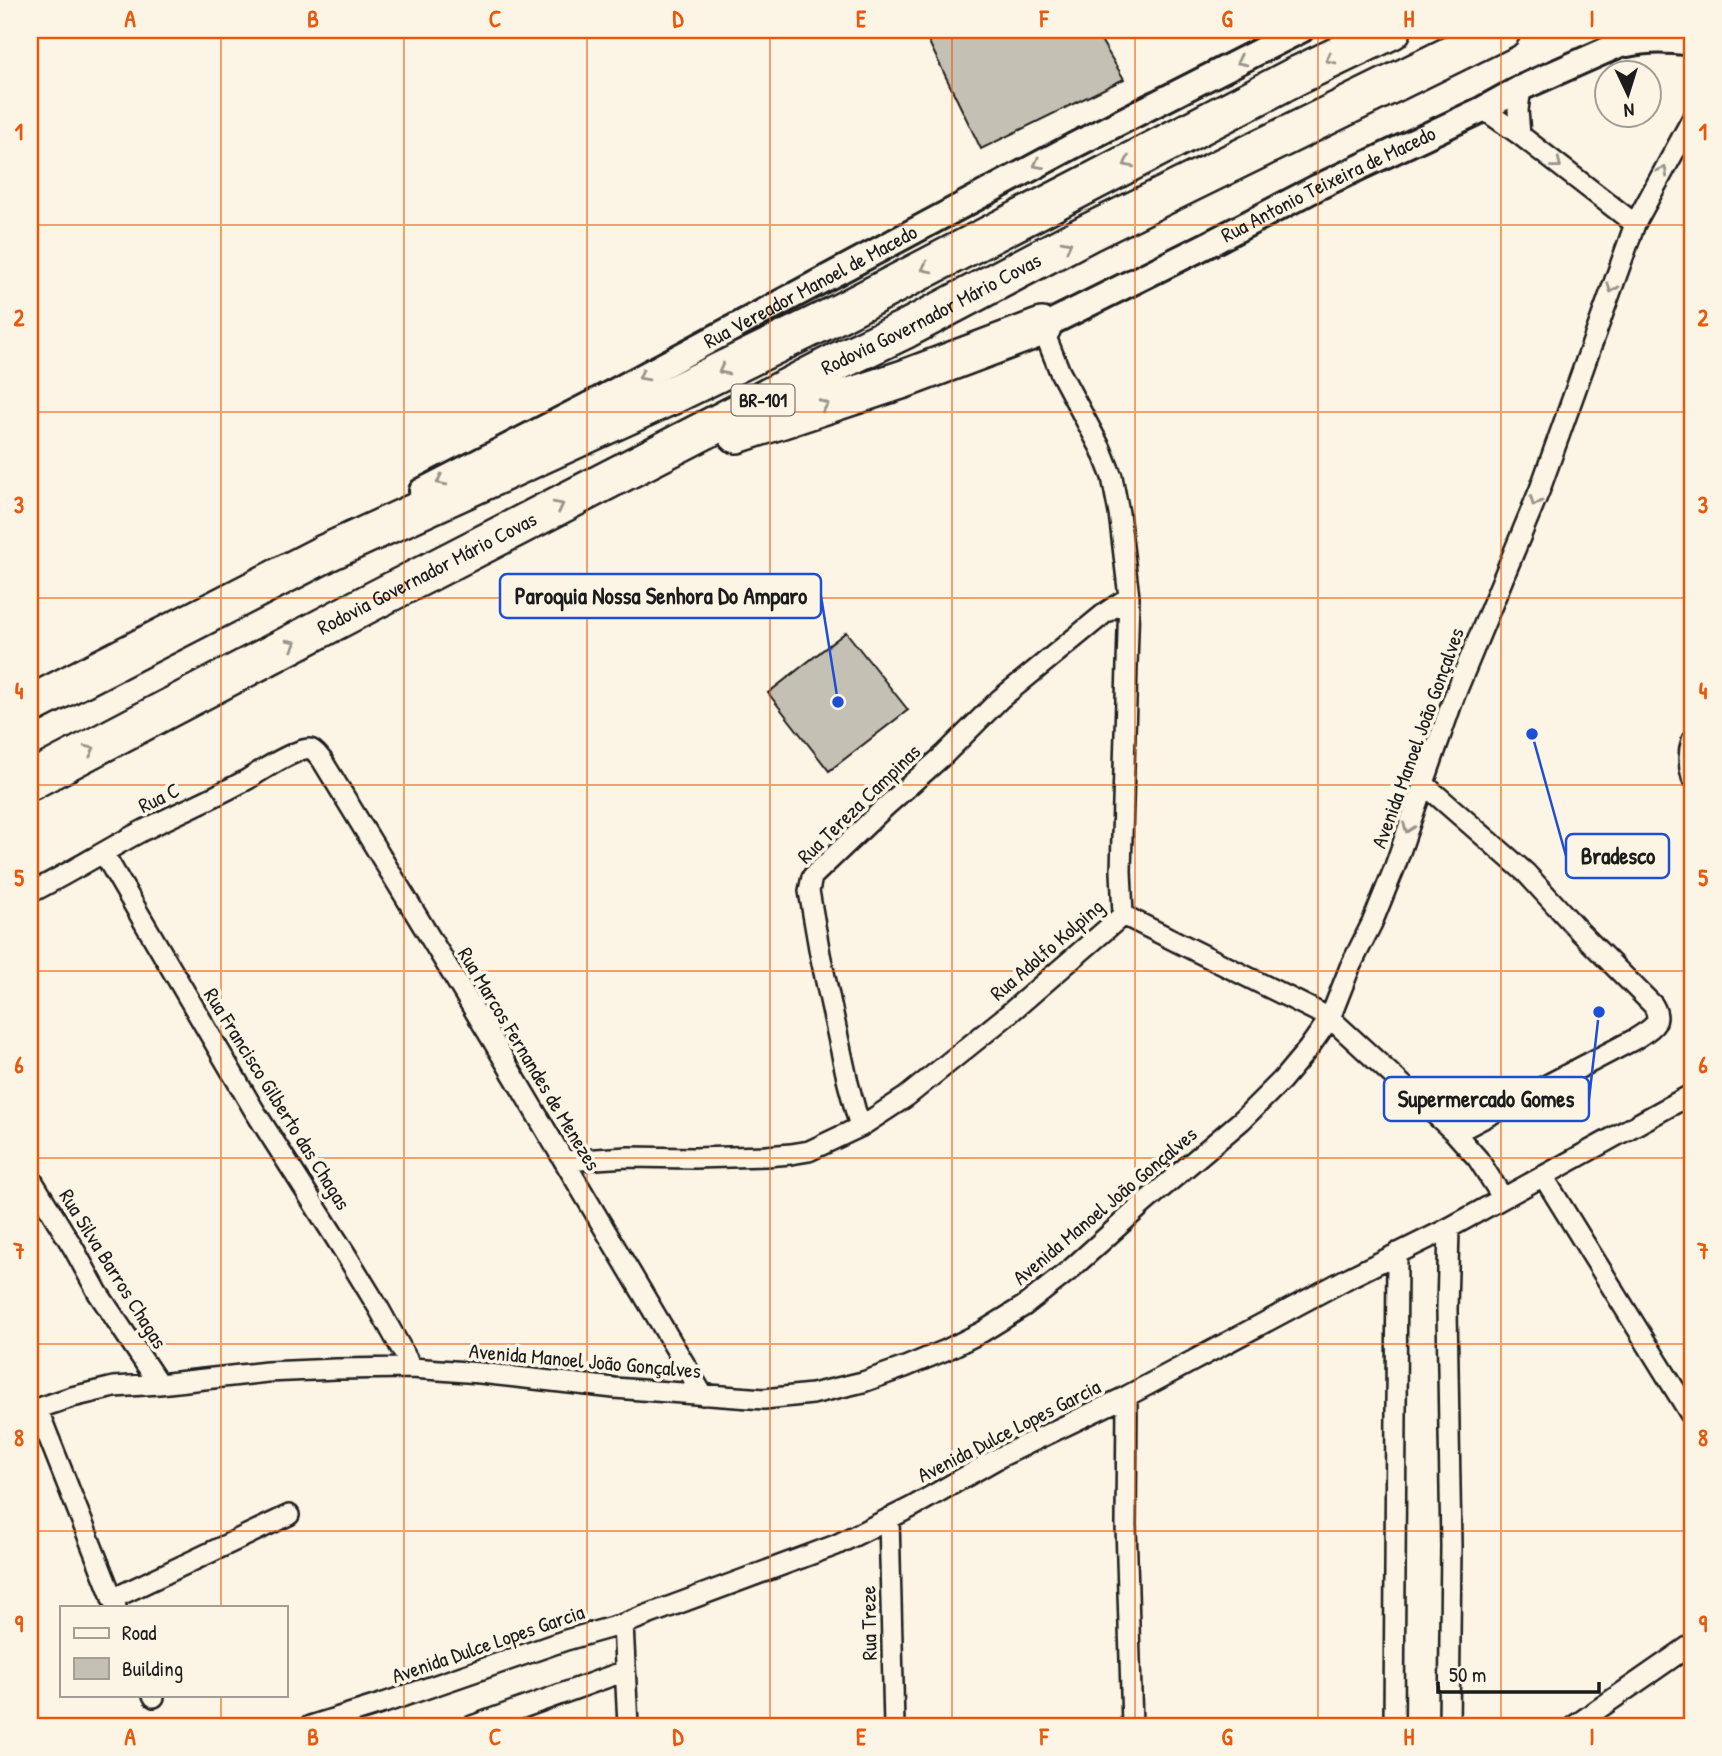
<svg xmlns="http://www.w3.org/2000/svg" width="1722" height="1756" viewBox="0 0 1722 1756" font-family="'Patrick Hand',sans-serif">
<rect width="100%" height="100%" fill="#fcf5e5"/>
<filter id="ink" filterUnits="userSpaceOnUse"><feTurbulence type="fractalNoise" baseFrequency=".0143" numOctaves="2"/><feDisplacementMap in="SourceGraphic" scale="14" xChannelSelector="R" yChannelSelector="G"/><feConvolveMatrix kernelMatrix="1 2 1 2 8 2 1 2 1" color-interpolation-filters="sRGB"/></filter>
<g filter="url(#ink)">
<!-- building -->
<path fill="#c4c0b3" stroke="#1c1c1c" stroke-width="2" d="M 923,30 L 1095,30 L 1124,79 L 981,149 Z
M 846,632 L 908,710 L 829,771 L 768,693 Z"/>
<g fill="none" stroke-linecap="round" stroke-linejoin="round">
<!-- minor casing -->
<g stroke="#1c1c1c" stroke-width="24">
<path id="minor" d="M 1483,109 L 1520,135 L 1635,224
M 1520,135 L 1518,110 L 1521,88
M 1042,327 L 1060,372 L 1101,449 L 1112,477 L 1119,513 L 1129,597 L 1121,871 L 1123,915
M 1692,740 C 1688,753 1688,764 1692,777
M 1424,784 L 1526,873 L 1580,932 L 1653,1005 C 1664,1024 1650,1029 1635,1039 L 1455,1133
M 104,854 L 254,1110 L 345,1253 L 378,1307 L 412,1368
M 30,893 C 68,874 104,851 142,831 C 177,813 214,798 248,779 C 259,772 298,747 310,749 C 315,750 319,757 322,760 L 493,1041 L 703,1395
M 1123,915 L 1330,1018 L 1455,1133 L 1478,1159 L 1503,1198
M 860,1127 L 848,1083 L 820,954 L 809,891 L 812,877 L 885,807 L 945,754 L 1000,699 L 1105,613 L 1129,597
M 564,1161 L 628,1157 L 694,1158 L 766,1156 L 791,1154 L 809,1151 L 860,1127 L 906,1097 L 1005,1017 L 1123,915
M 1543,1176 L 1692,1417
M 30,1177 L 74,1249 L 98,1293 L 159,1384
M 1449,1228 L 1447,1310 L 1451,1546 L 1449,1726
M 1127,1396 L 1126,1525 L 1132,1726
M 37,1408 L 116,1607
M 30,1411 L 72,1397 L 114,1387 L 159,1384 L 267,1372 L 336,1369 L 412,1368 L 480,1373 L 614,1388 L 764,1399 L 812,1394 L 863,1382 L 905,1367 L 946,1350 L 982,1332 L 1024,1306 L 1071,1269 L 1144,1203 L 1242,1120 L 1282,1080 L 1308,1049 L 1330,1018 L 1350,967 L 1372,923 L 1394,869 L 1454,697 L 1540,489 L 1635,224 L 1692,119
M 889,1518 L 894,1726
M 112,1599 L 289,1515
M 623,1624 L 628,1726
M 153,1695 L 154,1697
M 310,1726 L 384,1703 L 566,1640 L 623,1624 L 836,1545 L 912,1507 L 1000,1457 L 1127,1396 L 1350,1277 L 1449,1228 L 1692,1094
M 472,1726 L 625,1671
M 1394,1726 L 1397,1253
M 1574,1726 L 1692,1644"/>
</g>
<!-- tertiary casing -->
<g stroke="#1c1c1c" stroke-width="30">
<g id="tertiary">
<path d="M 1627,44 C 1651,39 1668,40 1692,43"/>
<path id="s1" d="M 1042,327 L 1209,244 L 1318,187 L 1483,109 L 1521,88 L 1616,46 L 1646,30"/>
<path id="s2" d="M 422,491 L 591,404 L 1073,146 L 1301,30"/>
</g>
</g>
<!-- motorway casing -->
<g stroke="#1c1c1c" stroke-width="42">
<g id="motorway">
<path d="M 737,434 L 904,379 L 1042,327"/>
<path d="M 30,705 L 326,553 L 666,398 L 826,320 L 1296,76 L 1392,30"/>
<path id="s3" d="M 30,781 L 375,600 L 837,362 L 906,329 L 1088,233 L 1502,30"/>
</g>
</g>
<!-- minor -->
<use href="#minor" stroke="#fcf5e5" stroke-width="19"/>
<!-- tertiary -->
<use href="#tertiary" stroke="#fcf5e5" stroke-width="24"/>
<!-- motorway -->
<use href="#motorway" stroke="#fcf5e5" stroke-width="37"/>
</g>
<!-- one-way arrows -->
<defs><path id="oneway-chevron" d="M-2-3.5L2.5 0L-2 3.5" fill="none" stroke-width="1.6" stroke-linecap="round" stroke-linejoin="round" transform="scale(1.75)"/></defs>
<g stroke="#97938b">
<use href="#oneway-chevron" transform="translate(1330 59) rotate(154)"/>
<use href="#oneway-chevron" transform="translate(1241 61) rotate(153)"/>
<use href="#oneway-chevron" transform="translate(1128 163) rotate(153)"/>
<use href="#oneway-chevron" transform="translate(1038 164) rotate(152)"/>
<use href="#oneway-chevron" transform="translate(1557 164) rotate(38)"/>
<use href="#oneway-chevron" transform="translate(1663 171) rotate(-61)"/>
<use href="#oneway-chevron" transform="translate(1067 245) rotate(-28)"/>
<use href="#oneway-chevron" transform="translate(926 268) rotate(153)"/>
<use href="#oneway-chevron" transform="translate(1612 288) rotate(110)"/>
<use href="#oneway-chevron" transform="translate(723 370) rotate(154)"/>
<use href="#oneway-chevron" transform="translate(643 376) rotate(152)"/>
<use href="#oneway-chevron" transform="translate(824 405) rotate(-18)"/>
<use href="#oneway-chevron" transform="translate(441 481) rotate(153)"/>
<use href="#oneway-chevron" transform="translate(1535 502) rotate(112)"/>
<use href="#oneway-chevron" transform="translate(559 506) rotate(-27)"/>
<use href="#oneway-chevron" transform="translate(292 644) rotate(-28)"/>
<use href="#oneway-chevron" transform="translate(90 750) rotate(-28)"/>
<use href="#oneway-chevron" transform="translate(1408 828) rotate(110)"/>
</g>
</g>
<!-- grid -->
<path fill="none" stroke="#e8590c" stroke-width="2" stroke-opacity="0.55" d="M 221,30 L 221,1607M 404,30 L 404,1726M 587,30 L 587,1726M 770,30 L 770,1726M 952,30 L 952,1726M 1135,30 L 1135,1726M 1318,30 L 1318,1726M 1501,30 L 1501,1726M 30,225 L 1692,225M 30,412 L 1692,412M 30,598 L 1692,598M 30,785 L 1692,785M 30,971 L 1692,971M 30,1158 L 1692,1158M 30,1344 L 1692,1344M 30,1531 L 1692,1531M 221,1695 L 221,1726"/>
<g text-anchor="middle" stroke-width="7" stroke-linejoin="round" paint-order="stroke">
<!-- shield labels -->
<rect fill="#fcf5e5" stroke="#5f5d58" stroke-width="2" x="731.5" y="384.5" width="63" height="31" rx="5"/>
<g font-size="19" font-weight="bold" fill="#1c1c1c">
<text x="763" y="407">BR-101</text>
</g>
<!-- street labels -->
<g font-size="21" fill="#1c1c1c" stroke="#fcf5e5">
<text dy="7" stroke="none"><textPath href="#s1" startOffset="320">Rua Antonio Teixeira de Macedo</textPath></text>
<text dy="7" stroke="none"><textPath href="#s2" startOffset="439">Rua Vereador Manoel de Macedo</textPath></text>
<text dy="7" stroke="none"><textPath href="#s3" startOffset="1015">Rodovia Governador Mário Covas</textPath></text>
<text dy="7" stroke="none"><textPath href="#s3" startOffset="448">Rodovia Governador Mário Covas</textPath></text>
<text transform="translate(1418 738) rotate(-70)" y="7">Avenida Manoel João Gonçalves</text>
<text transform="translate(159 798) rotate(-26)" y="7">Rua C</text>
<text transform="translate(859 804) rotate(-44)" y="7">Rua Tereza Campinas</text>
<text transform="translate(1047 950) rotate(-41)" y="7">Rua Adolfo Kolping</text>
<text transform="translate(529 1059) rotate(59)" y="7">Rua Marcos Fernandes de Menezes</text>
<text transform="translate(277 1099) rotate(58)" y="7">Rua Francisco Gilberto das Chagas</text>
<text transform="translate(1105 1206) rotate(-40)" y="7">Avenida Manoel João Gonçalves</text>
<text transform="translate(113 1269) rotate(58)" y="7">Rua Silva Barros Chagas</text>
<text transform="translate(585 1361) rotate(5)" y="7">Avenida Manoel João Gonçalves</text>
<text transform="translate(1009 1431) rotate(-27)" y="7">Avenida Dulce Lopes Garcia</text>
<text transform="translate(869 1623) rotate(-91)" y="7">Rua Treze</text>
<text transform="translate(488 1644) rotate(-19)" y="7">Avenida Dulce Lopes Garcia</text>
</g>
</g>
<!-- callouts -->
<path fill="none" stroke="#1d4ed8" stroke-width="2.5" d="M838 702L821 596M1532 734L1566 856M1599 1012L1589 1099"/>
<g fill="#1d4ed8" stroke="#fcf5e5" stroke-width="2.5">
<circle cx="838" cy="702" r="7"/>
<circle cx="1532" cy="734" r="7"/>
<circle cx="1599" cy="1012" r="7"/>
</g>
<g fill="#fcf5e5" stroke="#1d4ed8" stroke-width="2.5">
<rect x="500" y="574" width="321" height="44" rx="7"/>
<rect x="1566" y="834" width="103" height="44" rx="7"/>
<rect x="1384" y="1077" width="205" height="44" rx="7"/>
</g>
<g font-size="23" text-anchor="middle" font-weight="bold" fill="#1c1c1c">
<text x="661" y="604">Paroquia Nossa Senhora Do Amparo</text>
<text x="1618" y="864">Bradesco</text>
<text x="1486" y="1107">Supermercado Gomes</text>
</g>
<!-- margin -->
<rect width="1722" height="1756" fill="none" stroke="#fcf5e5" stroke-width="77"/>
<!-- legend -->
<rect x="60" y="1606" width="228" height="91" fill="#fcf5e5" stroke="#a29e95" stroke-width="2"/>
<rect x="74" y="1628" width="35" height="10" fill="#fcf5e5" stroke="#a29e95" stroke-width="2"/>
<text x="122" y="1640" font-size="21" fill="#1c1c1c">Road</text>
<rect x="74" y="1658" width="35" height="21" fill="#c4c0b3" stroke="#a29e95" stroke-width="2"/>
<text x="122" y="1676" font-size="21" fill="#1c1c1c">Building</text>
<!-- north arrow -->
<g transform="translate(1628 94) rotate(176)"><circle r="33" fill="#fcf5e5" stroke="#a29e95" stroke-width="2"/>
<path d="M0-5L12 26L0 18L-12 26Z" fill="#1c1c1c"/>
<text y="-10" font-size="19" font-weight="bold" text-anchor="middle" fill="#1c1c1c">N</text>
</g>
<!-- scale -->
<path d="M1438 1682v10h161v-10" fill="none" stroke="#1c1c1c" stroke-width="3.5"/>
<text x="1449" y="1682" font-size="21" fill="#1c1c1c" stroke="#fcf5e5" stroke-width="5" paint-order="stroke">50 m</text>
<rect x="38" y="38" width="1646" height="1680" fill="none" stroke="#e8590c" stroke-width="2.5"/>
<g font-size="23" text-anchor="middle" font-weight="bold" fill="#e8590c">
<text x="130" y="27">A</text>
<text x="313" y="27">B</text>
<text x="495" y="27">C</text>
<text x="678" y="27">D</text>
<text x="861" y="27">E</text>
<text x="1044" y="27">F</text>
<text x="1227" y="27">G</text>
<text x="1409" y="27">H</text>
<text x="1592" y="27">I</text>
<text x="19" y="140">1</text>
<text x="1703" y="140">1</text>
<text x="19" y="326">2</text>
<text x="1703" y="326">2</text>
<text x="19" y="513">3</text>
<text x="1703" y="513">3</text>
<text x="19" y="699">4</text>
<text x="1703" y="699">4</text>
<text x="19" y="886">5</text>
<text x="1703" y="886">5</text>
<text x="19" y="1073">6</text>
<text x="1703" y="1073">6</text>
<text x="19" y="1259">7</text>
<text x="1703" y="1259">7</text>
<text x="19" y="1446">8</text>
<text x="1703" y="1446">8</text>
<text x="19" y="1632">9</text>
<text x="1703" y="1632">9</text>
<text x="130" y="1745">A</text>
<text x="313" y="1745">B</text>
<text x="495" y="1745">C</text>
<text x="678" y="1745">D</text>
<text x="861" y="1745">E</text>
<text x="1044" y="1745">F</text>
<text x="1227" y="1745">G</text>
<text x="1409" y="1745">H</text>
<text x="1592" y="1745">I</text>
</g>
</svg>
